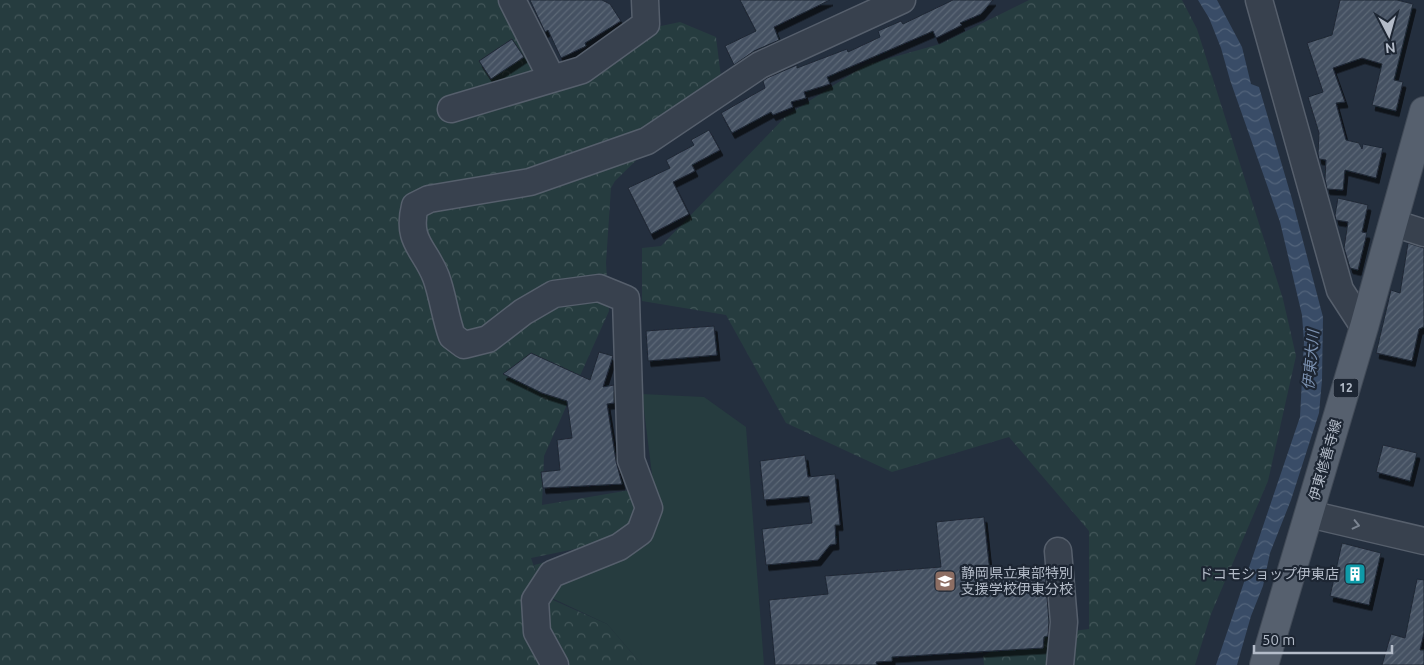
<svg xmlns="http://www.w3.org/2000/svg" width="1424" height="665" viewBox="0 0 1424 665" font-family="Ubuntu,'Noto Sans JP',sans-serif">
<defs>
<pattern id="forest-crowns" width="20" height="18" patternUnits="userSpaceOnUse" patternTransform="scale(1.25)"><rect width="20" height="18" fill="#263c3f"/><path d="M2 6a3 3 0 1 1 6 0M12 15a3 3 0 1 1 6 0" fill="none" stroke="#435659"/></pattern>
<pattern id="water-waves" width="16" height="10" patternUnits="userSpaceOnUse" patternTransform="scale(1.25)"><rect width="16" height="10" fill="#394c67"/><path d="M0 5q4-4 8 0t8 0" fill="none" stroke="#53647b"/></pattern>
<pattern id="building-hatch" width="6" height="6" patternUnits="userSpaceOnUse" patternTransform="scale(1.25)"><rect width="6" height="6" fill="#455162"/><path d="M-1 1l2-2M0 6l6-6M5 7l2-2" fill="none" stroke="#5d6877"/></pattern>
<filter id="shadow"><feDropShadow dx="3" dy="5.5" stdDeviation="0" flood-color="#0009"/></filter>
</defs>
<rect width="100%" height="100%" fill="#242f3e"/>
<!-- forest -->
<path fill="url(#forest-crowns)" d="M 0,0 L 501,0 L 571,79 L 615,64 L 656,27 L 680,22 L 716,37 L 721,77 L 615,181 L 611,188 L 606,263 L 609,311 L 544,456 L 542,505 L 654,486 L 619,560 L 580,548 L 531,558 L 544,596 L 607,624 L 642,665 L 0,665 Z
M 1029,0 L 1182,0 L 1197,29 L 1283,299 L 1296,356 L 1268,481 L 1211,614 L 1195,665 L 984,665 L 983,656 L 1016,638 L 1089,629 L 1089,531 L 1009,437 L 892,472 L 786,423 L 726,315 L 642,301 L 642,248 L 661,246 L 786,116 L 865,65 L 940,44 Z"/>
<!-- pitch -->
<path fill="#263c3f" d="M 642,394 L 704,397 L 746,427 L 764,665 L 642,665 L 607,624 L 541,593 L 534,565 L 577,554 L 619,560 L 658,523 Z"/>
<!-- water -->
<path fill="url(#water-waves)" d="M 1198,0 L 1217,0 L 1242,47 L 1251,84 L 1259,87 L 1292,199 L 1323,317 L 1322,380 L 1319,413 L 1291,500 L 1270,553 L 1263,586 L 1251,616 L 1237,665 L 1216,665 L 1300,417 L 1304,342 L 1302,315 L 1280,222 L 1230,80 L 1221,48 L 1209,18 Z"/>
<!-- building -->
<path fill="url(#building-hatch)" stroke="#1f2835" filter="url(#shadow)" d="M 530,0 L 602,0 L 610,4 L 621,21 L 585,43 L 586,46 L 561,58 L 548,30 L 545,32 Z
M 740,0 L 830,0 L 774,27 L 779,40 L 754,51 L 734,65 L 725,46 L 756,31 Z
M 953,0 L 993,0 L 981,14 L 960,23 L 962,25 L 936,38 L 933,31 L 827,77 L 830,84 L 804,92 L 806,98 L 791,102 L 793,107 L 773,115 L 771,112 L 732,133 L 721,113 L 765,88 L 763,81 L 767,78 L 797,65 L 797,68 L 847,49 L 848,52 L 880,37 L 878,31 L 901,21 L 903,24 Z
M 1340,0 L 1397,0 L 1413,4 L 1394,80 L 1403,82 L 1396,111 L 1372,105 L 1382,64 L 1362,58 L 1333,68 L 1345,102 L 1336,103 L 1346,140 L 1359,143 L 1362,149 L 1363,144 L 1383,148 L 1376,178 L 1345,170 L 1343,190 L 1327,189 L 1325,179 L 1326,160 L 1319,159 L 1318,154 L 1319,133 L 1308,97 L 1323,92 L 1307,43 L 1332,35 Z
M 512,39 L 524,57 L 491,79 L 479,61 Z
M 709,130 L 720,150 L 692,165 L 695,171 L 673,182 L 689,214 L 651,234 L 628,188 L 670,168 L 666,160 L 694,145 L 691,140 Z
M 1338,198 L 1368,205 L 1362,232 L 1367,233 L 1358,270 L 1350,268 L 1344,248 L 1348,222 L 1336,220 L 1335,215 Z
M 1408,243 L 1424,248 L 1424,327 L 1419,329 L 1412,361 L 1376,353 L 1391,290 L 1400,293 Z
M 714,326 L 717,355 L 648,361 L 646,331 Z
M 599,352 L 613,356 L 603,387 L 614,385 L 614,403 L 607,404 L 616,461 L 622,484 L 543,488 L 541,472 L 560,470 L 557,440 L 572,438 L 567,401 L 542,393 L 503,374 L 531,353 L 590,380 Z
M 1383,445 L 1417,453 L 1410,481 L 1376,472 Z
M 805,455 L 808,477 L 835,474 L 840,525 L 835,525 L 836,544 L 830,545 L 818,560 L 766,565 L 762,529 L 812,523 L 809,496 L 764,500 L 760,461 Z
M 984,517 L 990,573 L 1011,570 L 1045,571 L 1049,622 L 1048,636 L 1044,637 L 1043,648 L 892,657 L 892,661 L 876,662 L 877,665 L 775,665 L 769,600 L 828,594 L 825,576 L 941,567 L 936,522 Z
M 1342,543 L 1381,553 L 1369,605 L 1330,596 Z
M 1417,579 L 1424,580 L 1424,633 L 1420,650 L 1424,650 L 1424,665 L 1382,665 L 1391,634 L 1405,638 Z"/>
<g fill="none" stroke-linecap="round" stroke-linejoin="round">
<!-- minor casing -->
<g stroke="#565f6c" stroke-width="29">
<path id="minor" d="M 512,0 L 551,77
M 1259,0 L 1340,290 L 1364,327
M 451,109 L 582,70 L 646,24 L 645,0
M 1393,223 L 1424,233
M 1309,514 L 1424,541
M 1058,551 L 1064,622 L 1060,665
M 555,665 L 537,632 L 535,600 L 552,574 L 619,547 L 640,532 L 649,508 L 631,460 L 626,299 L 599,288 L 554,294 L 523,312 L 488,339 L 464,345 L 452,336 C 445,317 443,296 436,277 C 425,248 406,242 415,206 L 429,199 L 530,182 L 647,141 L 760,65 L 902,0"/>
</g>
<!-- major casing -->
<g stroke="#414a57" stroke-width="30">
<path id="major" d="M 1264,665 L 1364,327 L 1424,111"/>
</g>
<!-- minor -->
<use href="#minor" stroke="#38414e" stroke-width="26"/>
<!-- major -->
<use href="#major" stroke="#56606e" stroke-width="28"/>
</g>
<!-- one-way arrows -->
<defs><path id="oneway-chevron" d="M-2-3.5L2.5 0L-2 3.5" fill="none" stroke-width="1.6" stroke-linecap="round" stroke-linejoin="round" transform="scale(1.25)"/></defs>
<use stroke="#7c8592" href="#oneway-chevron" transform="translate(1356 525) rotate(13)"/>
<!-- icons -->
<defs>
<g id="building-square" transform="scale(1.125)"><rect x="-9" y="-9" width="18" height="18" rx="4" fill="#0f9aa8" stroke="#1d2633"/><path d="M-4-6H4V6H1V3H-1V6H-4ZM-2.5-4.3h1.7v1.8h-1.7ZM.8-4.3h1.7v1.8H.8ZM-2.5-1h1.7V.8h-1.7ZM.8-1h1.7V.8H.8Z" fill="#fff"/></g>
<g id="school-square" transform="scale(1.125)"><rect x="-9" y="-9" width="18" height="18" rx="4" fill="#8d6e63" stroke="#1d2633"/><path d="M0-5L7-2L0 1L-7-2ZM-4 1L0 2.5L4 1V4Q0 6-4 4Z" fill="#fff"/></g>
</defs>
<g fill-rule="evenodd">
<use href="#building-square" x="1355" y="574"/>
<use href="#school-square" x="945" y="581"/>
</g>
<g text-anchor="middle" stroke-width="4.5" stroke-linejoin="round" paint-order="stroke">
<!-- shield labels -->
<rect fill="#1d2633" stroke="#878f9c" stroke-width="1" x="1333.5" y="378.5" width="25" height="19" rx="4"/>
<g font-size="12" font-weight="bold" fill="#b4bcc9">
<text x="1346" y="392">12</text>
</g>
<!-- street labels -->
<g font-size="14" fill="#b4bcc9" stroke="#1d2633">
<text transform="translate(1325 460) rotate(-74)" y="5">伊東修善寺線</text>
</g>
<!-- poi labels -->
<g font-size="14" fill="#b4bcc9" stroke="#1d2633" text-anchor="start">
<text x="961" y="578">静岡県立東部特別<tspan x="961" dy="16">支援学校伊東分校</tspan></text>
<text x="1339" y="579" text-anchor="end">ドコモショップ伊東店</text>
</g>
<!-- water labels -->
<g font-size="15" font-style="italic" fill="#7c92b1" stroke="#1d2633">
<text transform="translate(1311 360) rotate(-85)" y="5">伊東大川</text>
</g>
</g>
<!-- north arrow -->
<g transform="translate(1389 35) rotate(174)" stroke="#1d2633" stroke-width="4" paint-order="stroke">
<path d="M0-4L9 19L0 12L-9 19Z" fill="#b4bcc9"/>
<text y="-8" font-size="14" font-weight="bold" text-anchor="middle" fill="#b4bcc9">N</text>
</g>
<!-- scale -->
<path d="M1254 645v8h138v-8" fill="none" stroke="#b4bcc9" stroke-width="2.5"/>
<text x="1262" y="645" font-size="15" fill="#b4bcc9" stroke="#1d2633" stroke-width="4" paint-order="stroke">50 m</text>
</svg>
